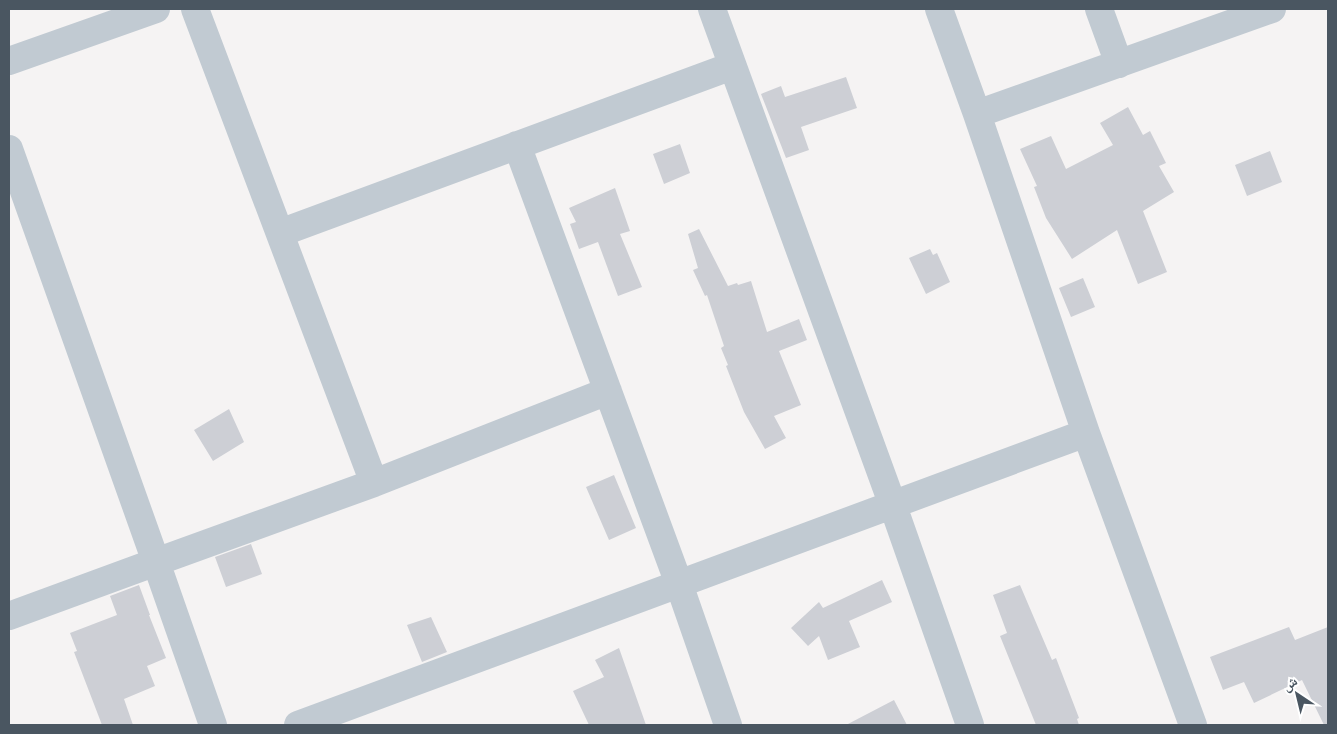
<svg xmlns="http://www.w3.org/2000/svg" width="1337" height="734" viewBox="0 0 1337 734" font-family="Barlow,'Noto Naskh Arabic',sans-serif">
<rect width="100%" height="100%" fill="#f5f3f3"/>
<!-- building -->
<path fill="#cdcfd5" d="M 846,77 L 857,108 L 801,127 L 809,150 L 786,158 L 761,94 L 781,86 L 785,97 Z
M 1128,107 L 1143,135 L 1150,131 L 1166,163 L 1159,166 L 1174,192 L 1143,211 L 1167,272 L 1138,284 L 1117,230 L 1072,259 L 1046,218 L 1034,187 L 1037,186 L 1020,149 L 1051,136 L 1066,169 L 1113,145 L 1100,123 Z
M 680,144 L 690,173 L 664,184 L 653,154 Z
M 1270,151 L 1282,182 L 1247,196 L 1235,165 Z
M 615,188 L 630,231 L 620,234 L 642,287 L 618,296 L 598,242 L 579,249 L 570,224 L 576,222 L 569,208 Z
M 699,229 L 728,286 L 737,283 L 738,285 L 751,281 L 767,332 L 799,319 L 807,340 L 779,351 L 801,405 L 774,416 L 786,438 L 765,449 L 744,412 L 726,366 L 728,365 L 721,348 L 724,346 L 707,295 L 705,296 L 693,270 L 698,268 L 688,234 Z
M 930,249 L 933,255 L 937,253 L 950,282 L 926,294 L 909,258 Z
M 1083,278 L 1095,307 L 1071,317 L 1059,288 Z
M 229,409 L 244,442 L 213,461 L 194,430 Z
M 614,475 L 636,528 L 609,540 L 586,487 Z
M 251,544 L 262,574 L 226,587 L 215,557 Z
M 882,580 L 892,602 L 849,621 L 860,647 L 828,660 L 819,636 L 808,646 L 791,628 L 819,602 L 823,608 Z
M 139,585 L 150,615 L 149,615 L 166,658 L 147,666 L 155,686 L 124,699 L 133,725 L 102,725 L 74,652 L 77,651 L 70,633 L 117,615 L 110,596 Z
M 1020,585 L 1052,660 L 1056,658 L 1079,718 L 1077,719 L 1079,725 L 1036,725 L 1000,636 L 1007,633 L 993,595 Z
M 431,617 L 447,652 L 422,662 L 407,625 Z
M 1289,627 L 1295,640 L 1328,627 L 1328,725 L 1324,725 L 1302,680 L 1254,703 L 1244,682 L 1223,690 L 1210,657 Z
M 619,648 L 646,725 L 589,725 L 573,691 L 604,677 L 595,660 Z
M 894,700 L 907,725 L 846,725 Z"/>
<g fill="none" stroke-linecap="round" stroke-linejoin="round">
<!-- minor -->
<path stroke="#c1cad2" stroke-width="28" d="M 195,9 L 374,483
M 712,9 L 892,503 L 970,725
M 939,9 L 977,114 L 1086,433 L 1193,725
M 1099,9 L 1119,64
M 9,61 L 156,9
M 977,114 L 1272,9
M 517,145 L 679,584 L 728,725
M 9,149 L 156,562 L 213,725
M 280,233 L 732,66
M 9,616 L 156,562 L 374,483 L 608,391
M 298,725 C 561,628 823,528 1086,433"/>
</g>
<!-- border -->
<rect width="1337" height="734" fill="none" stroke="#4a5661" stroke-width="20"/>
<!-- north arrow -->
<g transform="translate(1297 694) rotate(325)" stroke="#ffffff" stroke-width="4" paint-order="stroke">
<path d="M0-4L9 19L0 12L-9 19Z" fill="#4a5661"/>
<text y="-8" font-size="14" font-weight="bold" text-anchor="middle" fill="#4a5661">ش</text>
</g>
</svg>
